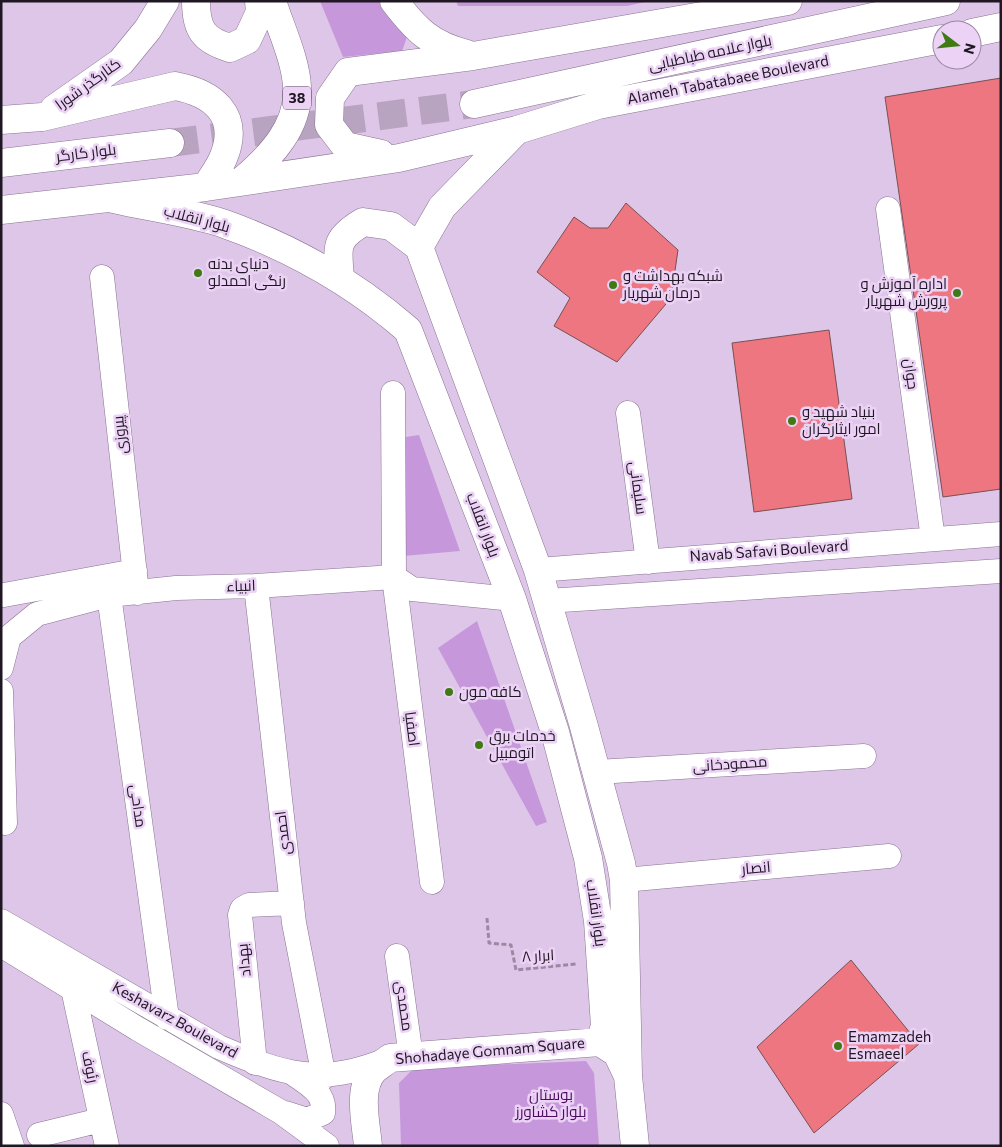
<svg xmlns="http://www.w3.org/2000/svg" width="1002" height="1147" viewBox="0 0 1002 1147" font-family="Commissioner,Cairo,sans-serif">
<rect width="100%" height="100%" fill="#dec6e9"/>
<!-- green -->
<path fill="#c797db" d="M 320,1 L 380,1 L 407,37 L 402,51 L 343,57 Z
M 456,1 L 650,1 L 627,6 L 458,6 Z
M 419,435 L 460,551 L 403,556 L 399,438 Z
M 477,621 L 547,822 L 536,826 L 438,648 Z
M 586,1061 L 594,1073 L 599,1146 L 401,1146 L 399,1083 L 414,1068 Z"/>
<!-- building -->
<path fill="#ed7681" stroke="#785052" d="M 1001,78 L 1001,489 L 943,497 L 885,97 Z
M 626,203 L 678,250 L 671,298 L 617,362 L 554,326 L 570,298 L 537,272 L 574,217 L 590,228 L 608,228 Z
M 829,330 L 852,499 L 754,512 L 732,343 Z
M 851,960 L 919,1044 L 814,1133 L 757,1047 Z"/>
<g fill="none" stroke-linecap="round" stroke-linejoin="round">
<!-- major-tunnel -->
<path stroke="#b8a3c1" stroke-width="28" stroke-dasharray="28 14" stroke-linecap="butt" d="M 170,143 L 474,104"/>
<!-- minor casing -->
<g stroke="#897292" stroke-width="25">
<path id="minor" d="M 888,209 L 933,539
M 102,277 L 137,593
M 393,393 L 394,577 L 432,882
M 628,413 L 648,562
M 538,570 L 1001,534
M 256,586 L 294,923 L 324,1077
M 4,595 L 135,571
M 109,595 L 167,1018
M 547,601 L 1001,571
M 1,668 L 9,637 L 37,614 L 109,595 L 176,588 L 256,586 L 394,577 L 412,589 L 512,599
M 1,691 L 5,823
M 597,772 L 864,756
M 624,880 L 889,856
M 1,921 L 219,1047 C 282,1074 320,1087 386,1060
M 1,945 L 138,1029 L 281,1112 L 327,1146
M 397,956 L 411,1057
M 73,989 L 107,1146
M 255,1063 L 240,915 L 242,909 L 249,905 L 292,903
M 285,1113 L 307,1120 L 323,1113 C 326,1093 308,1084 294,1074
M 1,1114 L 12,1146
M 39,1135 L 101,1120"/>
</g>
<!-- major casing -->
<g stroke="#897292" stroke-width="29">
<path id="major" d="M 196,1 C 196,29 203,40 230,48 L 247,40 L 260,12 L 259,1
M 394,1 C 416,30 431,45 467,54
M 972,33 L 1001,27
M 474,104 L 946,1
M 54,109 L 121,62 L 148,29 L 165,1
M 1,120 L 42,117 L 175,86 C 213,93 240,115 224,156 C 220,167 212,177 206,187
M 381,154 L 345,146 L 329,125 L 330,98 L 348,72 L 473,56 L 788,1
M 1,163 L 170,143
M 243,180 C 270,157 300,126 297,87 C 296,60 280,27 272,1
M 114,199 C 149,207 188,212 222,223 C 290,247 354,283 408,330 L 512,599 L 555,732 L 588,858 L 598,921 L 605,1026 L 600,1042
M 1,210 L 206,187 L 399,158 L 517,130 L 598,105 L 942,39
M 419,247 L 442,207 L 517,130
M 340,279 C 338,247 333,240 363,222 L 391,226 L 419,247 L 538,570 L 583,723 L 621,863 L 624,880 L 628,1076
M 368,1146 C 366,1123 357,1088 374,1070 C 379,1066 385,1062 390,1058 L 600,1042 L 617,1053 L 628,1076 L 635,1146"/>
</g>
<!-- path -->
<path stroke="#9b89a4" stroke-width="3" stroke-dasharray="5 2.5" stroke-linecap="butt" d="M 487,918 L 489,943 L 511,945 L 516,970 L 576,964"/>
<!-- minor -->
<use href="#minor" stroke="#fff" stroke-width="24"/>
<!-- major -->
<use href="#major" stroke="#fff" stroke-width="28"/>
</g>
<!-- markers -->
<g fill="#3f7a14" stroke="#ecd3f6" stroke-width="2">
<circle cx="198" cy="273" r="5"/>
<circle cx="613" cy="285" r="5"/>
<circle cx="957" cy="293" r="5"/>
<circle cx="792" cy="421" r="5"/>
<circle cx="449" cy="692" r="5"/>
<circle cx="479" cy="745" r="5"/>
<circle cx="838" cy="1046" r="5"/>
</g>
<g text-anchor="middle" stroke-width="5" stroke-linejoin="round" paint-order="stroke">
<!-- shield labels -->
<rect fill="#ecd3f6" stroke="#5c4f62" stroke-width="1" x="283" y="86.5" width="28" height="23" rx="4"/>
<g font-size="14" font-weight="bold" fill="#1f1723">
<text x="297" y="103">38</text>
</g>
<!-- street labels -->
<g font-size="15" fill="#1f1723" stroke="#ecd3f6">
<text transform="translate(710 53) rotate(-12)" y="5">بلوار علامه طباطبایی</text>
<text transform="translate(728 80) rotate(-11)" y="5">Alameh Tabatabaee Boulevard</text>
<text transform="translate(88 84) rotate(-36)" y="5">کنارگذر شورا</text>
<text transform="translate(86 153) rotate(-7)" y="5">بلوار کارگر</text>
<text transform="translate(197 219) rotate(15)" y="5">بلوار انقلاب</text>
<text transform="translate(911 374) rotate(82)" y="5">جوان</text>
<text transform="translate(120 435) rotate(-96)" y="5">پیروزی</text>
<text transform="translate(638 488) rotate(82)" y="5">سلیمانی</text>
<text transform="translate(483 525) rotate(69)" y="5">بلوار انقلاب</text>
<text transform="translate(769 551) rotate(-4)" y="5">Navab Safavi Boulevard</text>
<text transform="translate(241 586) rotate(-2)" y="5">انبیاء</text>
<text transform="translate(412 729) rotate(83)" y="5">اصفیا</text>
<text transform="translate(730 764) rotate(-4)" y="5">محمودخانی</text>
<text transform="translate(138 806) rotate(82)" y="5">مداحی</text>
<text transform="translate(283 833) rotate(-97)" y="5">احمدی</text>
<text transform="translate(756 868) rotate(-5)" y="5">انصار</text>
<text transform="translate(596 913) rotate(82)" y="5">بلوار انقلاب</text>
<text transform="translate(538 956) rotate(-3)" y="5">ابرار ۸</text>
<text transform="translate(244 960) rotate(-96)" y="5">بهداد</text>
<text transform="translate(404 1006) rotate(82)" y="5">محمدی</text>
<text transform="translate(175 1020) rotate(29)" y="5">Keshavarz Boulevard</text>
<text transform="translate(490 1051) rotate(-5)" y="5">Shohadaye Gomnam Square</text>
<text transform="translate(90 1067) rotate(78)" y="5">رئوف</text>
</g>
<!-- poi labels -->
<g font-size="15" fill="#1f1723" stroke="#ecd3f6" text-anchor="start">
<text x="208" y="269">دنیای بدنه<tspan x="208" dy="17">رنگی احمدلو</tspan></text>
<text x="623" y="281">شبکه بهداشت و<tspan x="623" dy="17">درمان شهریار</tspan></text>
<text x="947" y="289" text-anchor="end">اداره آموزش و<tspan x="947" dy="17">پرورش شهریار</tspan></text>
<text x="802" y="417">بنیاد شهید و<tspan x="802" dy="17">امور ایثارگران</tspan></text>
<text x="459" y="697">کافه مون</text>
<text x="489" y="741">خدمات برق<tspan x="489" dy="17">اتومبیل</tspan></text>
<text x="848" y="1042">Emamzadeh<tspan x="848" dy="17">Esmaeel</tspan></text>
</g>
<!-- park labels -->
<g font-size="15" fill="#4c0b60" stroke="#ecd3f6">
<text x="551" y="1100">بوستان<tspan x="551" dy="17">بلوار کشاورز</tspan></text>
</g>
</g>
<!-- border -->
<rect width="1002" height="1147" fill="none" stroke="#1f1723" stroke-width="5"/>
<!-- north arrow -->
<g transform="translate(957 45) rotate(106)"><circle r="24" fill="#ecd3f6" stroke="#9a88a2"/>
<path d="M0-4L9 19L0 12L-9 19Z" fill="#3f7a14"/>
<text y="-8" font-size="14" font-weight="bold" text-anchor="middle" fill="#1f1723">N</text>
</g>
</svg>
